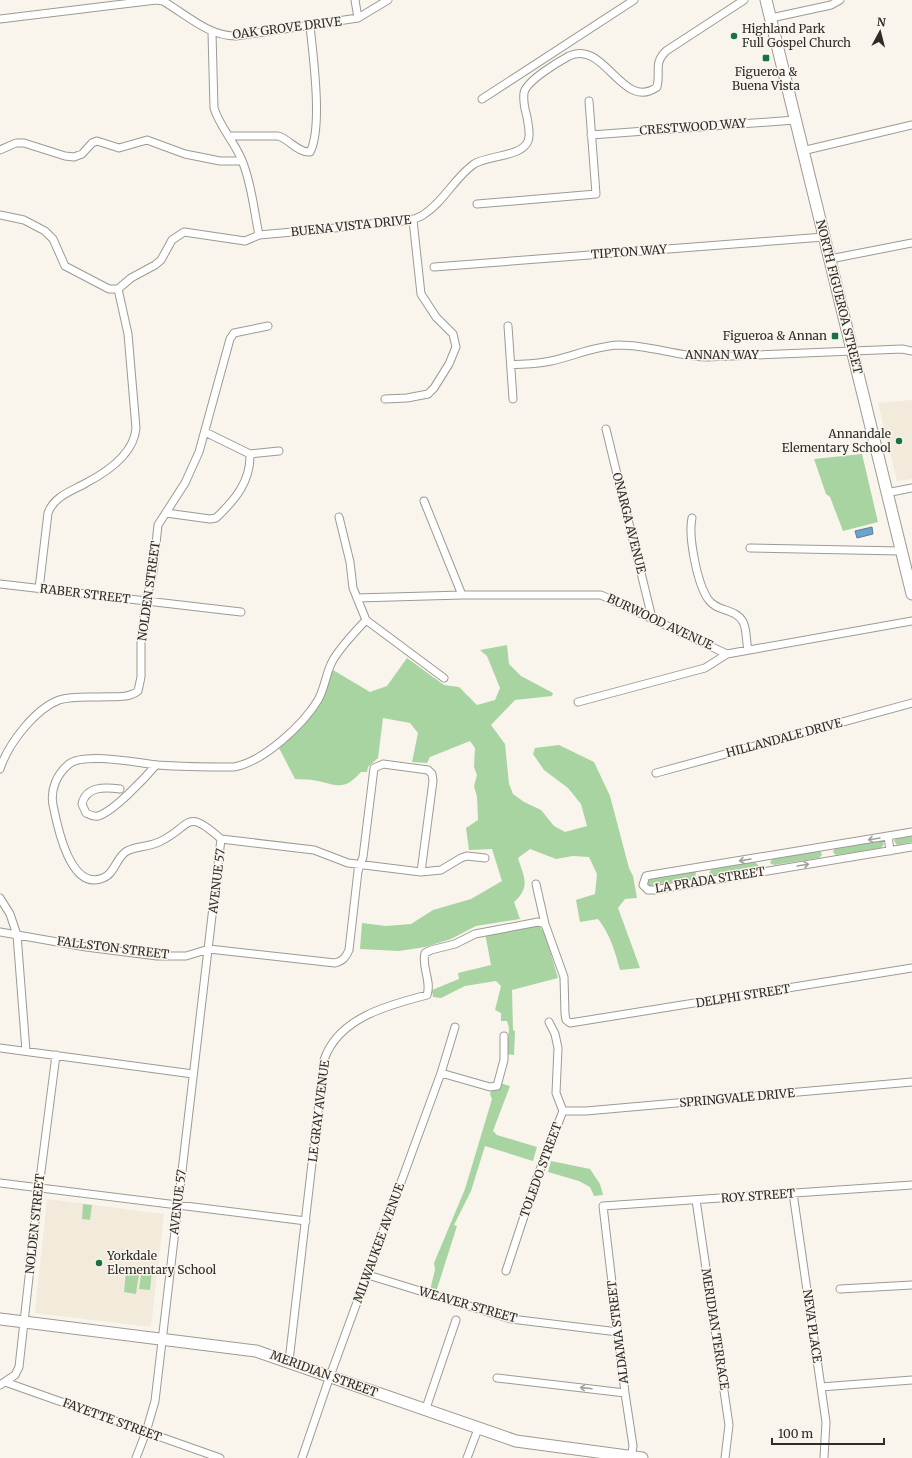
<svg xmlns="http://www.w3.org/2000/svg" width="912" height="1458" viewBox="0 0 912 1458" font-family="Merriweather,serif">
<rect width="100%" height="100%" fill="#f9f4ec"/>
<!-- built -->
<path fill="#f2eadb" d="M 912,400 L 912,479 L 897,481 L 878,403 Z
M 47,1199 L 164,1214 L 151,1327 L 35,1313 Z"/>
<!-- green -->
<path fill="#a8d4a2" d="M 862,454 L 878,522 L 843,531 L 830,497 L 826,494 L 814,459 Z
M 507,645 L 509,664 L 521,676 L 553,693 L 552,696 L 515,700 L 491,725 L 505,744 L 509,784 L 513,794 L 524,802 L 541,810 L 554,826 L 565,832 L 587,826 L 581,804 L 568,788 L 544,770 L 533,754 L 535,748 L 559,745 L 594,762 L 610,796 L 629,868 L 633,876 L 637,898 L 625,899 L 618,908 L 640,968 L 620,970 C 615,951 610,934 598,919 L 580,922 L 576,900 L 595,894 L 597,874 L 589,857 L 573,856 L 556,859 L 530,849 L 518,858 C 524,877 531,887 514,902 L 520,919 L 476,926 L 451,939 L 425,947 L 399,951 L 360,949 L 362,923 L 386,926 L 411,924 L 433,910 L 471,899 L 502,881 L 492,849 L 469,850 L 466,828 L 478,820 L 477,797 L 474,786 L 477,775 L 474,767 L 475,748 L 470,741 L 430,757 L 427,763 L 412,762 L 418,733 L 410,723 L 383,718 L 378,758 L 368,767 L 367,772 L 361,772 C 345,790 339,786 318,781 C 311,779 303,780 295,779 L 278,746 L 307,719 L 333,670 L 370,692 L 387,686 L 407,658 L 444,685 L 459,687 L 477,705 L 495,700 L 500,688 L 487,656 L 480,650 Z
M 912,835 L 912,842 L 897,845 L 894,841 L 897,837 Z
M 881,839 L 884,844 L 881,848 L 836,855 L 833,852 L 835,847 Z
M 818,850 L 821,852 L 822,855 L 819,858 L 774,865 L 770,863 L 772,859 Z
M 754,861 L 759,866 L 757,869 L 712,877 L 709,874 L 711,869 Z
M 693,871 L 696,872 L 695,878 L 650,886 L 646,883 L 648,879 Z
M 539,925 L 545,934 L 558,978 L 512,990 L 513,1030 L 515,1031 L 514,1055 L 507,1054 L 509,1028 L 507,1021 L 501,1021 L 501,1013 L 495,1010 L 501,986 L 496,981 L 465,986 L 441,998 L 433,997 L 432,990 L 459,979 L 458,973 L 491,965 L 485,933 Z
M 500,1083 L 510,1086 L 493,1131 L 497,1135 L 537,1147 L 533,1161 L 485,1146 L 471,1191 L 454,1225 L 457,1226 L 436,1292 L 430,1290 L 435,1270 L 434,1263 L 465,1189 L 492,1099 L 490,1094 L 491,1091 Z
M 551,1161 L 590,1169 L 600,1184 L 603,1195 L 594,1196 L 590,1187 L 579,1181 L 548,1172 Z
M 83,1204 L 92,1205 L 90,1220 L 82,1219 Z
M 142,1269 L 152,1270 L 150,1290 L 139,1289 Z
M 126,1271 L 139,1273 L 136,1294 L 124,1292 Z"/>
<!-- water -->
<path fill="#6ba3cb" stroke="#597f9a" d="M 872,527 L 873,534 L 857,538 L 855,531 Z"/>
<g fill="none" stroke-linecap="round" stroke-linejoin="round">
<!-- street casing -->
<g stroke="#9e9a93" stroke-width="9">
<path id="street" d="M 355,0 L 358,18
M 771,18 L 831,5 L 840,0
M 0,19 L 156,0 L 163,1 C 187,15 208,36 236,36 L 358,18 L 388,0
M 212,33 L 214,108 C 220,128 236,143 243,163 C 252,186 254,211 259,235
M 482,99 L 634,0
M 591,135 L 795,120
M 229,136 L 278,136 C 289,139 298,153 310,152 C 323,128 313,55 310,26
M 0,150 L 16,143 L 24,143 L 65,156 L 74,157 L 82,154 L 92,143 L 97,141 L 119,148 L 147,140 L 185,154 L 220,161 L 242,161
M 802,151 L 912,125
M 477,204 L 596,194 L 589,101
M 0,215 L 24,220 L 45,231 L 53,239 L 65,266 L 109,289 L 118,289
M 259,235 C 299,232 339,228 379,223 C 394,221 410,223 423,215 C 444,202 454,178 474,164 C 488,155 522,157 528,141 C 531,134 528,125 527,117 C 525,110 523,101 524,93 C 526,81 558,62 569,56 C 605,39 622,112 657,87 C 661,71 653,64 666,51 L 744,0
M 830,259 L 912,243
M 434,267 L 824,237
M 508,326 L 513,399
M 511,365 C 524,364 538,364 551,361 C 574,356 595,346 619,345 C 649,345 677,356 706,357 L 902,349 L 912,351
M 385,399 L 407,398 L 428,394 L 434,388 L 449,364 L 456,347 L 453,334 L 436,317 L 421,294 L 413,220
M 606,429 L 652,618
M 205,432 L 250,454 L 279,451
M 886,493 L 912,488
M 424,501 L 462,595
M 166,513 L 210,519 L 216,518 C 235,500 251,481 250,454
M 339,517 L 350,562 L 353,588 L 366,620 L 444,678
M 692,518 C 688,536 697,583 708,599 C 716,612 736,608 743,622 C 747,629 746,642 748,650
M 750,548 L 901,551
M 0,584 L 241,612
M 39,589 L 48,513 C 54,496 72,491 86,483 C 107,472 134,454 136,428 L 128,334 L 118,289 L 131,278 L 155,265 L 161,260 L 172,240 L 184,232 L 245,241 L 259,235
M 357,598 L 462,595 L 601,595 L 727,654 L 912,621
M 578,702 L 705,668 L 727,654
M 0,769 C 8,744 35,709 59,700 C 72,696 86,697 99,697 C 112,696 128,699 138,691 L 141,677 L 141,640 L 146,602 L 153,572 L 158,525 L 185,483 L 199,452 L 230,339 L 234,333 L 268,326
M 656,773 L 912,703
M 120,789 C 105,787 86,786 82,804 L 86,813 C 90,815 93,817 98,816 C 113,812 145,778 156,765
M 912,832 L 651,875 L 646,876 L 643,885 L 648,890 L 654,890 L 912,847
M 888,836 L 890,851
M 221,839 C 184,806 192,827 159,842 C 149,847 136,846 127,851 C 116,857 115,874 103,878 C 70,892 57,825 53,805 C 50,789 57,774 69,764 C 84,752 139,763 158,765 C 184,767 209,767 234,767 C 263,762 303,725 318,700 C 325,688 326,672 333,660 C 342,645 355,632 366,620
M 221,839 L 314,850 L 348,863 L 421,872 L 441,870 L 461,858 L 467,856 L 485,858
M 536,884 L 545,924 L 564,977 L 565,1014 L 566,1020 L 570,1023 L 912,968
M 0,898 L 10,914 L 17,935 L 26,1051
M 0,932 L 86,947 L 157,956 L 186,956 L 209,949 L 335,963 C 343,961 346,957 349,950 L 358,871 L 363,857 L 374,768 L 383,764 L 428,770 L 432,774 L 433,781 L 421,872
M 0,1048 L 193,1074
M 441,1073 L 490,1087 L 497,1086 L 504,1060 L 504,1036
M 563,1111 L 586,1111 L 912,1082
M 0,1183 L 306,1221
M 793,1193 L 826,1422 L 824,1458
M 696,1200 L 729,1425 L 725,1458
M 506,1271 L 536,1180 L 563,1111 L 556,1093 L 558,1048 L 555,1034 L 549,1022
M 368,1275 L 511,1319 L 618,1332
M 840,1289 L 912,1285
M 289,1361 L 324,1060 C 338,1018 388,1005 427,995 C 432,981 421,967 425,953 L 431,950 L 455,944 L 475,934 L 538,922 L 545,924
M 497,1378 L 625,1393
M 5,1382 L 220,1458
M 0,1385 L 15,1375 L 19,1367 L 39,1187 L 56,1055
M 821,1387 L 912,1380
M 425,1411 L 456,1320
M 136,1458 L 146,1432 L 155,1401 L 221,839
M 302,1458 L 330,1376 L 441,1073 L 455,1027
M 467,1458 L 478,1429
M 631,1458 L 633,1446 L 625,1393 L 603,1206 L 912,1185"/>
</g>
<!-- secondary casing -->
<g stroke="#9e9a93" stroke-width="13">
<path id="secondary" d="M 766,0 L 912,594
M 0,1319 L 256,1351 L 516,1441 L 642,1458"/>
</g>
<!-- street -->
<use href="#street" stroke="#fff" stroke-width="7"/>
<!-- secondary -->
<use href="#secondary" stroke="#fff" stroke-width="11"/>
</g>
<!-- one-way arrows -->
<defs><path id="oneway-shaft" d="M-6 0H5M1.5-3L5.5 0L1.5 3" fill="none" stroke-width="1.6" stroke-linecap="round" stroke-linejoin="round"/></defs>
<g stroke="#a1a09f">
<use href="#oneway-shaft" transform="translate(874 839) rotate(171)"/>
<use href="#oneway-shaft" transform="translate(745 860) rotate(170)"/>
<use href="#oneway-shaft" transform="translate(803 865) rotate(-9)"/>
<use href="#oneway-shaft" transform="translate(586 1388) rotate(-173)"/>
</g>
<!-- markers -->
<g fill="#197246" stroke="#f9f4ec" stroke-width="1.5">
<circle cx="734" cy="36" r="4"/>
<rect x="762" y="54" width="8" height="8" rx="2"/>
<rect x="831" y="332" width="8" height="8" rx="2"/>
<circle cx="899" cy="441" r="4"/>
<circle cx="99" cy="1263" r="4"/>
</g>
<g text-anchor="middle" stroke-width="3" stroke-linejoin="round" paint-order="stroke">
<!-- street labels -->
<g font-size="12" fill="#2e2c29" stroke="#f9f4ec">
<text transform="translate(287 28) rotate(-7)" y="4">OAK GROVE DRIVE</text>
<text transform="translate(693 127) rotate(-4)" y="4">CRESTWOOD WAY</text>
<text transform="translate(351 226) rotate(-6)" y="4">BUENA VISTA DRIVE</text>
<text transform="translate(629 252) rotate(-4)" y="4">TIPTON WAY</text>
<text transform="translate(839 297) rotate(76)" y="4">NORTH FIGUEROA STREET</text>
<text x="722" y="359">ANNAN WAY</text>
<text transform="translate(629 523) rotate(76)" y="4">ONARGA AVENUE</text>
<text transform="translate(149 591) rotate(-82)" y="4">NOLDEN STREET</text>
<text transform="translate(85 594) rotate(7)" y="4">RABER STREET</text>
<text transform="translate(660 622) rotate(25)" y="4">BURWOOD AVENUE</text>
<text transform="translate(784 738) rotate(-15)" y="4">HILLANDALE DRIVE</text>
<text transform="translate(710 880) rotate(-9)" y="4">LA PRADA STREET</text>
<text transform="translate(217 881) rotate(-83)" y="4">AVENUE 57</text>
<text transform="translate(113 948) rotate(7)" y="4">FALLSTON STREET</text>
<text transform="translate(743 996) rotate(-9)" y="4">DELPHI STREET</text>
<text transform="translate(737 1098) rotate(-5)" y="4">SPRINGVALE DRIVE</text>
<text transform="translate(319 1111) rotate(-83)" y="4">LE GRAY AVENUE</text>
<text transform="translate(541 1170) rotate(-70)" y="4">TOLEDO STREET</text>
<text transform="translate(758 1196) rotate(-4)" y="4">ROY STREET</text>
<text transform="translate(178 1202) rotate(-83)" y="4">AVENUE 57</text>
<text transform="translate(35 1224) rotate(-84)" y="4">NOLDEN STREET</text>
<text transform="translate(379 1243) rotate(-70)" y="4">MILWAUKEE AVENUE</text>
<text transform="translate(468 1305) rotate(16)" y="4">WEAVER STREET</text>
<text transform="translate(812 1326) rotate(82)" y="4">NEVA PLACE</text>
<text transform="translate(715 1329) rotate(81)" y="4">MERIDIAN TERRACE</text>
<text transform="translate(618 1332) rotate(-97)" y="4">ALDAMA STREET</text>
<text transform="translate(324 1374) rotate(20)" y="4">MERIDIAN STREET</text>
<text transform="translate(112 1420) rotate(20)" y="4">FAYETTE STREET</text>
</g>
<!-- poi labels -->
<g font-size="12" fill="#2e2c29" stroke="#f9f4ec" text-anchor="start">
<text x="742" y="33">Highland Park<tspan x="742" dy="14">Full Gospel Church</tspan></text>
<text x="766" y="76" text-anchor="middle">Figueroa &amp;<tspan x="766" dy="14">Buena Vista</tspan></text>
<text x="827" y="340" text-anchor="end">Figueroa &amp; Annan</text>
<text x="891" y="438" text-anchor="end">Annandale<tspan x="891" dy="14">Elementary School</tspan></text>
<text x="107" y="1260">Yorkdale<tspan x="107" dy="14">Elementary School</tspan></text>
</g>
</g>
<!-- north arrow -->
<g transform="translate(880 32) rotate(7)" stroke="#f9f4ec" stroke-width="3" paint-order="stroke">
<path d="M0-3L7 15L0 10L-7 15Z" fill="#2e2c29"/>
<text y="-6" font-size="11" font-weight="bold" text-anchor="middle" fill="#2e2c29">N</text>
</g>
<!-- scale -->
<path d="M772 1438v6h112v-6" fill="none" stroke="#2e2c29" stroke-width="2"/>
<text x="778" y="1438" font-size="12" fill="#2e2c29" stroke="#f9f4ec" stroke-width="3" paint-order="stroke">100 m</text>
</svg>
